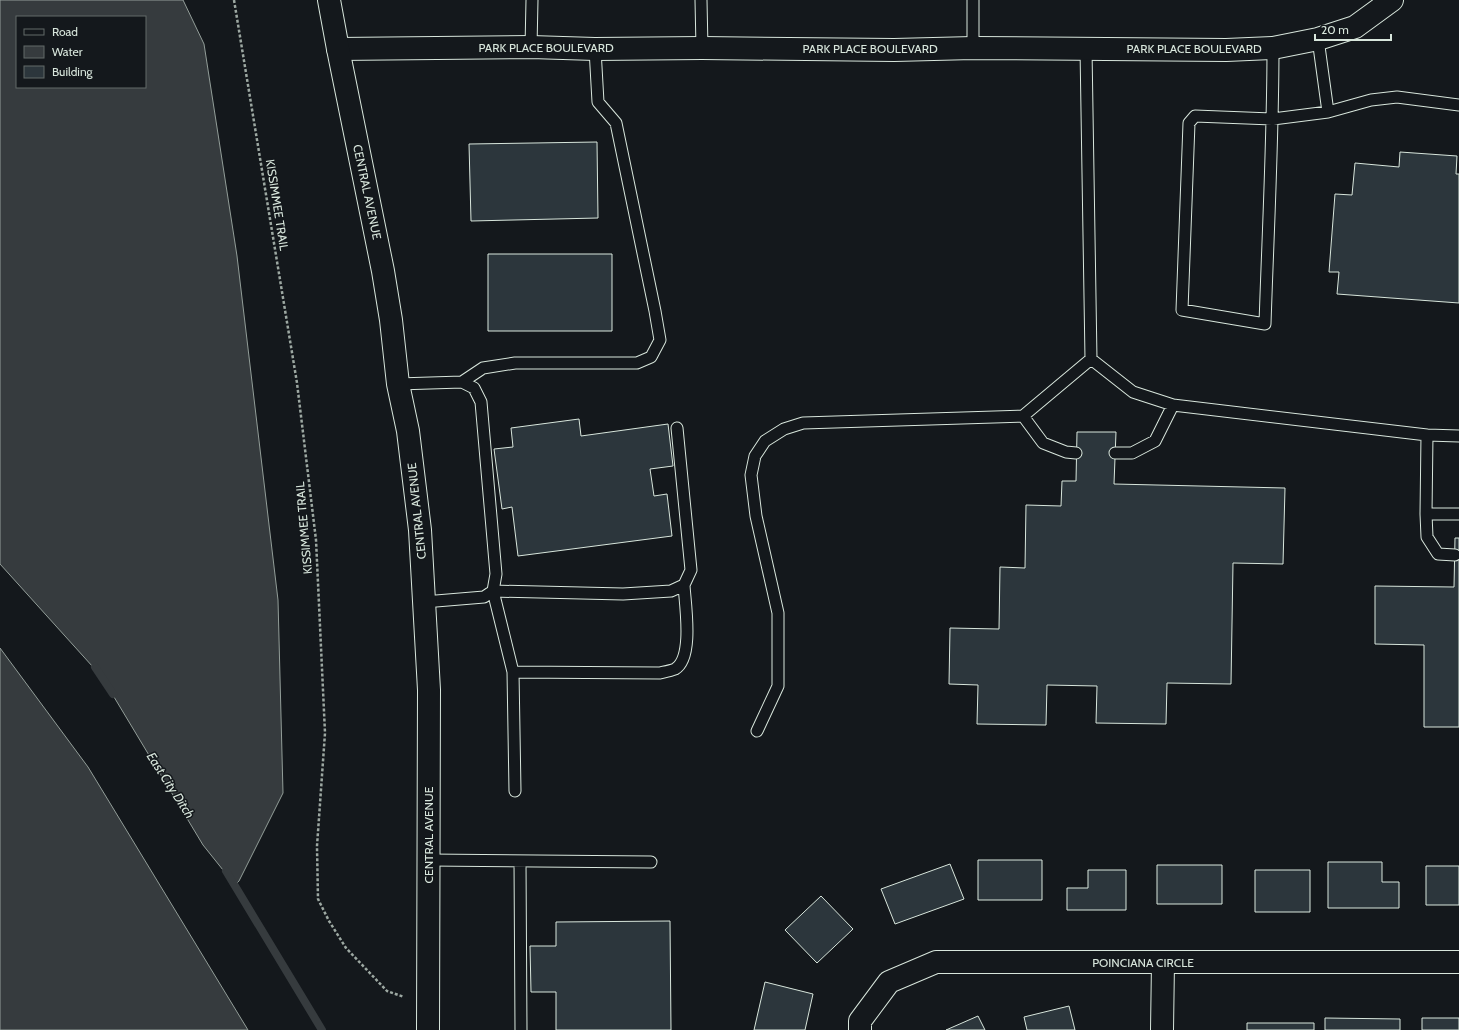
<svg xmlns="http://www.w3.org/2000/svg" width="1459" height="1030" viewBox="0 0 1459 1030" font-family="Cabin,sans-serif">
<rect width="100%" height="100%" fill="#14181c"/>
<!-- water -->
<path fill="#363b3e" stroke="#939e99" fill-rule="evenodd" d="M 0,0 L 183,0 L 204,44 L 237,256 L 278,600 L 283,793 L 239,881 L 235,885 L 203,845 L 102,677 L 0,564 ZM 17,17 L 145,17 L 145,87 L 17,87 Z
M 0,648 L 88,767 L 248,1030 L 0,1030 Z"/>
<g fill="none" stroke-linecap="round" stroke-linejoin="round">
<!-- stream -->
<path stroke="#363b3e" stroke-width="8" d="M 95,667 L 113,694
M 226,871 L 322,1030"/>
</g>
<!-- building -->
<path fill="#2c363c" stroke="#d8e6dc" d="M 597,142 L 598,218 L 471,221 L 469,144 Z
M 1400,152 L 1457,156 L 1456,174 L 1459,174 L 1459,303 L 1337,294 L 1339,272 L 1329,272 L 1335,194 L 1352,195 L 1355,163 L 1399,167 Z
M 488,254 L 612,254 L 612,331 L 488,331 Z
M 579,419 L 581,436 L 668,424 L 673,466 L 650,469 L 654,496 L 667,494 L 672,536 L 518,556 L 512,507 L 502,509 L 494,449 L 513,447 L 511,428 Z
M 1077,432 L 1116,432 L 1114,484 L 1285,488 L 1283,564 L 1233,563 L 1231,684 L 1167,683 L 1166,724 L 1096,723 L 1097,686 L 1047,685 L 1046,725 L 977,724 L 978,685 L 949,684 L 950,628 L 999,629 L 1000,567 L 1025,568 L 1026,505 L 1061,506 L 1062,481 L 1076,481 Z
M 1455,538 L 1459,538 L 1459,727 L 1424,727 L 1424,645 L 1375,644 L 1375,586 L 1454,587 Z
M 978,860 L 1042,860 L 1042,900 L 978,900 Z
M 1328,862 L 1382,862 L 1382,882 L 1399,882 L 1399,908 L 1328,908 Z
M 950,864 L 964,899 L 895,924 L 881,889 Z
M 1157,865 L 1222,865 L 1222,904 L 1157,904 Z
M 1426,866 L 1459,866 L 1459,905 L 1426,905 Z
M 1088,870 L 1126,870 L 1126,910 L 1067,910 L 1067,888 L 1088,888 Z
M 1255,870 L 1310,870 L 1310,912 L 1255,912 Z
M 821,896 L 853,929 L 817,963 L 785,930 Z
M 670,921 L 671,1030 L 556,1030 L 556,992 L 531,992 L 530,946 L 556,946 L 556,922 Z
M 765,982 L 813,994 L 805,1030 L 754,1030 Z
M 1069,1006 L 1075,1030 L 1027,1030 L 1024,1017 Z
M 978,1016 L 985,1030 L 946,1030 Z
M 1325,1018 L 1400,1019 L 1400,1030 L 1325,1030 Z
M 1422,1018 L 1459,1018 L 1459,1030 L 1422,1030 Z
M 1247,1023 L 1314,1023 L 1314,1030 L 1247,1030 Z"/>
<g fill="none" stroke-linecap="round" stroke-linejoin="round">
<!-- lane casing -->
<g stroke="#d8e6dc" stroke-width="13">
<path id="lane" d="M 701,0 L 702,48
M 973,0 L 973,48
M 1318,39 L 1328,112
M 531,47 L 532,0
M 1273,48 C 1273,140 1268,232 1265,324 L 1182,310 L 1189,123 L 1195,116 L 1273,119 L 1328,112 L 1371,100 L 1397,97 L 1459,105
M 1086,49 L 1091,359 L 1133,392 L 1173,405 L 1427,435 L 1426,514 L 1459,514
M 462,382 L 483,368 L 515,363 L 637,363 L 651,357 L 660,340 L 655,311 L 616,123 L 598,102 L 595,49
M 398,384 L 462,382 L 474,388 L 481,402 L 496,574 L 493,591 L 484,597 L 424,602
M 1023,416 L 1043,443 L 1066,452 L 1076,453
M 1427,435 L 1459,436
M 1115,453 L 1132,453 L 1155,441 L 1173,405
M 1426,514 L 1427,537 L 1438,554 L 1455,555
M 513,672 L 660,673 C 664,672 670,671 675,669 C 694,658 685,604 684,585
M 757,731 L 778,686 L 778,613 L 756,516 L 751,475 L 755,456 L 765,441 L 784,429 L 803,423 L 1023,416 L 1091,359
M 515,791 L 513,672 L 493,591 L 623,594 L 671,591 L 684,585 L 691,570 L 677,428
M 429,860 L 651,862
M 520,861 L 521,1030"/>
</g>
<!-- street casing -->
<g stroke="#d8e6dc" stroke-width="24">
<path id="street" d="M 338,49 L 531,47 L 595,49 L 702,48 L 894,50 L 973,48 L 1226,50 L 1273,48 L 1318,39 L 1355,27 L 1392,0
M 860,1030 L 860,1021 L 889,982 L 936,962 L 1459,962
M 1162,1030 L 1163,963"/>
</g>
<!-- secondary casing -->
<g stroke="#d8e6dc" stroke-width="24">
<path id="secondary" d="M 329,0 L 338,49 L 383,271 L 391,320 L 398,384 L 408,431 L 420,530 L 429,690 L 428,1030"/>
</g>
<!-- path -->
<path stroke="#9da8a2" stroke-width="2.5" stroke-dasharray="3 2" stroke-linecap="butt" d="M 234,0 L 297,383 L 316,540 L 325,733 L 317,846 L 318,899 L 329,921 L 346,948 L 387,991 L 404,997"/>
<!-- lane -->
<use href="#lane" stroke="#14181c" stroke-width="11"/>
<!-- street -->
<use href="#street" stroke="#14181c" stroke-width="22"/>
<!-- secondary -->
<use href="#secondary" stroke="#14181c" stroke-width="22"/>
</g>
<g text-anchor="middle" stroke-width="3" stroke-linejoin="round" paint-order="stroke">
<!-- street labels -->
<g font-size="12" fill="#d8e6dc" stroke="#14181c">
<text x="546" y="52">PARK PLACE BOULEVARD</text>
<text x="870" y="53">PARK PLACE BOULEVARD</text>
<text x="1194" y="53">PARK PLACE BOULEVARD</text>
<text transform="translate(367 192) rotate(78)" y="4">CENTRAL AVENUE</text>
<text transform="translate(277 205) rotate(81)" y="4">KISSIMMEE TRAIL</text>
<text transform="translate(417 511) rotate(-96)" y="4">CENTRAL AVENUE</text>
<text transform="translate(304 528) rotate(-95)" y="4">KISSIMMEE TRAIL</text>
<text transform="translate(429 835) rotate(-90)" y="4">CENTRAL AVENUE</text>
<text x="1143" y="967">POINCIANA CIRCLE</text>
</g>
<!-- water labels -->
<g font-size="13" font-style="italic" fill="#d8e6dc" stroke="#14181c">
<text transform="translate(171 785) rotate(57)" y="5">East City Ditch</text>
</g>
</g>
<!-- legend -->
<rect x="16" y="16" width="130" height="72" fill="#14181c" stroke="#626a69"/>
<rect x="24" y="29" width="20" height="6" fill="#14181c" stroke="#626a69"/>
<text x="52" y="36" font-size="12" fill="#d8e6dc">Road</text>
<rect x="24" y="46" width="20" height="12" fill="#363b3e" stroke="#626a69"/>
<text x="52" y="56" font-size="12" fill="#d8e6dc">Water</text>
<rect x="24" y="66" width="20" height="12" fill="#2c363c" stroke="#626a69"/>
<text x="52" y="76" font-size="12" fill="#d8e6dc">Building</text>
<!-- scale -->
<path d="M1315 34v6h76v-6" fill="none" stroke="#d8e6dc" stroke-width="2"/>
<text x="1321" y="34" font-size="12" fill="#d8e6dc" stroke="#14181c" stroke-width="3" paint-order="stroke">20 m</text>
</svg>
